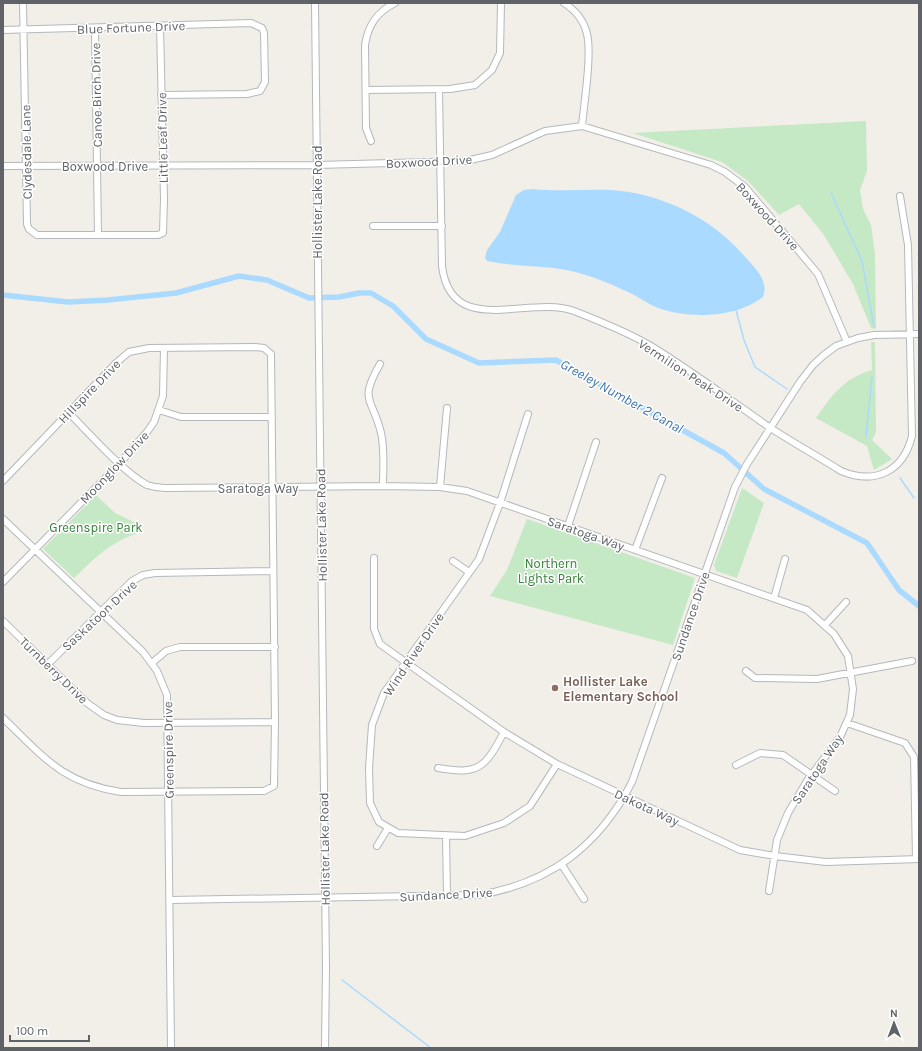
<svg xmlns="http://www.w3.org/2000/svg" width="922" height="1051" viewBox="0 0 922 1051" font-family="Karla,sans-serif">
<rect width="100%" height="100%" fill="#f1efe8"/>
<!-- green -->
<path fill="#c5e8c5" d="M 866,121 L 867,171 L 860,190 L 863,209 L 871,225 L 875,255 L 876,329 L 871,328 L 853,284 L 824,235 L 799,204 L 779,215 L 748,181 L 722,162 L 633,133 Z
M 871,342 L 875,342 L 876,432 L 872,440 L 892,459 L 874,470 L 867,446 L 816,418 C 832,395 844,378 872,370 Z
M 742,488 L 764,503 L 737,578 L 716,571 L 714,565 Z
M 96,495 L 115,513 L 138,524 L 138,533 C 109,543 96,557 74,578 L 43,549 Z
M 527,519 L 695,578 L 673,645 L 490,596 L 507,570 Z"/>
<!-- water -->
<path fill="#aadaff" d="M 533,189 C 559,192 584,189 610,190 C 661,193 713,218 746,258 C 756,269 769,281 763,297 C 736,318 690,319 658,308 C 650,305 642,299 634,295 C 614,285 593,276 571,271 C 544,265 515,267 487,261 L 485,258 L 487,250 L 500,232 L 516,195 L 524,190 Z"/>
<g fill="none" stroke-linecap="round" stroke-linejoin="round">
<!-- stream -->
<path stroke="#aadaff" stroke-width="1.5" d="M 831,193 L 862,261 L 874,327
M 736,310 L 744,340 L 755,367 L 787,389
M 866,437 L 872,376
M 900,478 L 914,498
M 342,980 L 431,1048"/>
<!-- canal -->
<path stroke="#aadaff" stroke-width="5.5" d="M 3,295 L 68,302 L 108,300 L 176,293 L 239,276 L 267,280 L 309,298 L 339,297 L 359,293 L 371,293 L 393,306 L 426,339 L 479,363 L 556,360 L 724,453 L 764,489 L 867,543 L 899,590 L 919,606"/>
<!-- minor casing -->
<g stroke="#b5b8bc" stroke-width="8">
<path id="minor" d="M 23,3 L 27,224 L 29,229 L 37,235 L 158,235 L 163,233 L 164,199 L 160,26
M 315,3 L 326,967 L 325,1048
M 564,3 C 575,10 584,21 587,34 C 592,54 584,104 582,126
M 95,28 L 98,235
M 3,30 L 251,23 L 262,28 L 264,33 L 265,82 L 260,91 L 247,94 L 161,95
M 366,90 L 450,89 L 475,85 L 492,70 L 500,53 L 501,3
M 439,90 L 442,266 C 451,340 530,294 574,311 C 597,320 631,334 651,346 C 692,371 730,400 769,427 C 792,442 817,456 841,471 C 875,485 903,472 912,436 L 908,245 L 900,196
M 371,141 L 366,128 L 365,45 C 368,25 377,12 395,3
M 3,166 L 317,165 L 466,161 L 492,155 L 545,131 L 582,126 L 711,165 L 725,172 L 745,187 L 818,274 L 847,342
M 373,226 L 442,226
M 380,364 C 358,402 373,398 381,433 C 385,450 383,469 383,486
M 159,410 L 181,417 L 272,417
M 69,413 C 88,432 124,473 147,485 C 153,487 159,488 165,488 L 383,486 L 440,487 L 467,491 L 807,610 L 834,634 L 848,656 L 853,689 L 850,715 L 840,737 L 807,781 L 788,813 L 777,840 L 769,891
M 528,414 L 500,503 L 479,559 L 384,693 L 372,725 L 369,768 L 370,803 L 379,822 L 398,833 L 465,836 L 504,823 L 530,806 L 557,764
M 3,481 L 116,363 L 129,352 L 149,348 L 255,347 L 264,348 L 271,354 L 275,722 L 274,786 L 264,791 L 121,792 C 62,783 44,757 3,718
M 440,487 L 447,408
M 3,519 L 143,652 L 157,671 L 167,695 L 171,1048
M 568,526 L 596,442
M 635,550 L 662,478
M 374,558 L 374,629 L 380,644 L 504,732 L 557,764 L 740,850 L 775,856 L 826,862 L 919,859
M 453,561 L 469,572
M 3,582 L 120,463 L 147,432 L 154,422 L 163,396 L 164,348
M 774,598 L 785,559
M 3,621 L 87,703 L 104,715 L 117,720 L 144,723 L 275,722
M 825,625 L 846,602
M 152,663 L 166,651 L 180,647 L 275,647
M 48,664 L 132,581 L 143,575 L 155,573 L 273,571
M 746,671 L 755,678 L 817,679 L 912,661
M 847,723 L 905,743 L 914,757 L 916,859
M 736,765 L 760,753 L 783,755 L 835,791
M 438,768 C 479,775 485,768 504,732
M 446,835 L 447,896
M 377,846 L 388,828
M 562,865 L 584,899
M 170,900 L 479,895 C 550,883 599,846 632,782 L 735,487 L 747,464 L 800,382 L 813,365 L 824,355 L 836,346 L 858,338 L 874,335 L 919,334"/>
</g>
<!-- minor -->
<use href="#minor" stroke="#fff" stroke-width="6"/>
</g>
<!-- markers -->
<circle fill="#8d6e63" stroke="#fff" stroke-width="1.5" cx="555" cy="688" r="4"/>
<g text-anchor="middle" stroke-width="3" stroke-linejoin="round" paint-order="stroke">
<!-- street labels -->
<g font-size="13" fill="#5f6368" stroke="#fff">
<text transform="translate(131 27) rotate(-2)" y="5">Blue Fortune Drive</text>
<text transform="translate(96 95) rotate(-91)" y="5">Canoe Birch Drive</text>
<text transform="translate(162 138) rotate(-91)" y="5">Little Leaf Drive</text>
<text transform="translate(26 152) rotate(-91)" y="5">Clydesdale Lane</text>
<text transform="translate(429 161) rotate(-3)" y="5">Boxwood Drive</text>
<text x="105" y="171">Boxwood Drive</text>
<text transform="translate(317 202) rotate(-90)" y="5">Hollister Lake Road</text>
<text transform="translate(768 216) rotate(48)" y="5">Boxwood Drive</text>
<text transform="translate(691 375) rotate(33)" y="5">Vermilion Peak Drive</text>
<text transform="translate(89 391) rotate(-46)" y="5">Hillspire Drive</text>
<text transform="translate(114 467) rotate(-47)" y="5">Moonglow Drive</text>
<text x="258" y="493">Saratoga Way</text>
<text transform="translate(321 525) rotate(-91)" y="5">Hollister Lake Road</text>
<text transform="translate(586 533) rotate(19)" y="5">Saratoga Way</text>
<text transform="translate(99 615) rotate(-43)" y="5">Saskatoon Drive</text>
<text transform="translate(690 616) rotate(-71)" y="5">Sundance Drive</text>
<text transform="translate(413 654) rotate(-56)" y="5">Wind River Drive</text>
<text transform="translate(54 670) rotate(44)" y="5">Turnberry Drive</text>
<text transform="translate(168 750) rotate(-91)" y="5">Greenspire Drive</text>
<text transform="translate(817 769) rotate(-56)" y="5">Saratoga Way</text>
<text transform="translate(647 807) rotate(25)" y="5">Dakota Way</text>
<text transform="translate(324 849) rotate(-91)" y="5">Hollister Lake Road</text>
<text transform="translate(446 894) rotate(-3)" y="5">Sundance Drive</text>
</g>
<!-- park labels -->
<g font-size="13" fill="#348238" stroke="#fff">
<text x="96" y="532">Greenspire Park</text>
<text x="551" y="568">Northern<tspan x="551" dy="15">Lights Park</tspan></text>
</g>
<!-- education labels -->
<g font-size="13" font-weight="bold" fill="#785e54" stroke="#fff" text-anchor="start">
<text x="563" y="686">Hollister Lake<tspan x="563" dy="15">Elementary School</tspan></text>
</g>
<!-- water labels -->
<g font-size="14" font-style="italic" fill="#4174aa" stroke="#fff">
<text transform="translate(622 396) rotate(29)" y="5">Greeley Number 2 Canal</text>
</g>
</g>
<!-- border -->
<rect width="922" height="1051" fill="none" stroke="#5f6368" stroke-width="8"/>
<!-- north arrow -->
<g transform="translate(894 1023) rotate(359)" stroke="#ffffff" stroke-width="3" paint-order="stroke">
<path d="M0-3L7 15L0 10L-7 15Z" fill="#5f6368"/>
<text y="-6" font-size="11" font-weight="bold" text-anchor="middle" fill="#5f6368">N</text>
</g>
<!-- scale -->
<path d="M10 1035v6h79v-6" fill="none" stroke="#5f6368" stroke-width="2"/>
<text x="16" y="1035" font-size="12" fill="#5f6368" stroke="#ffffff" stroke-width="3" paint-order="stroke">100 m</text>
</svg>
